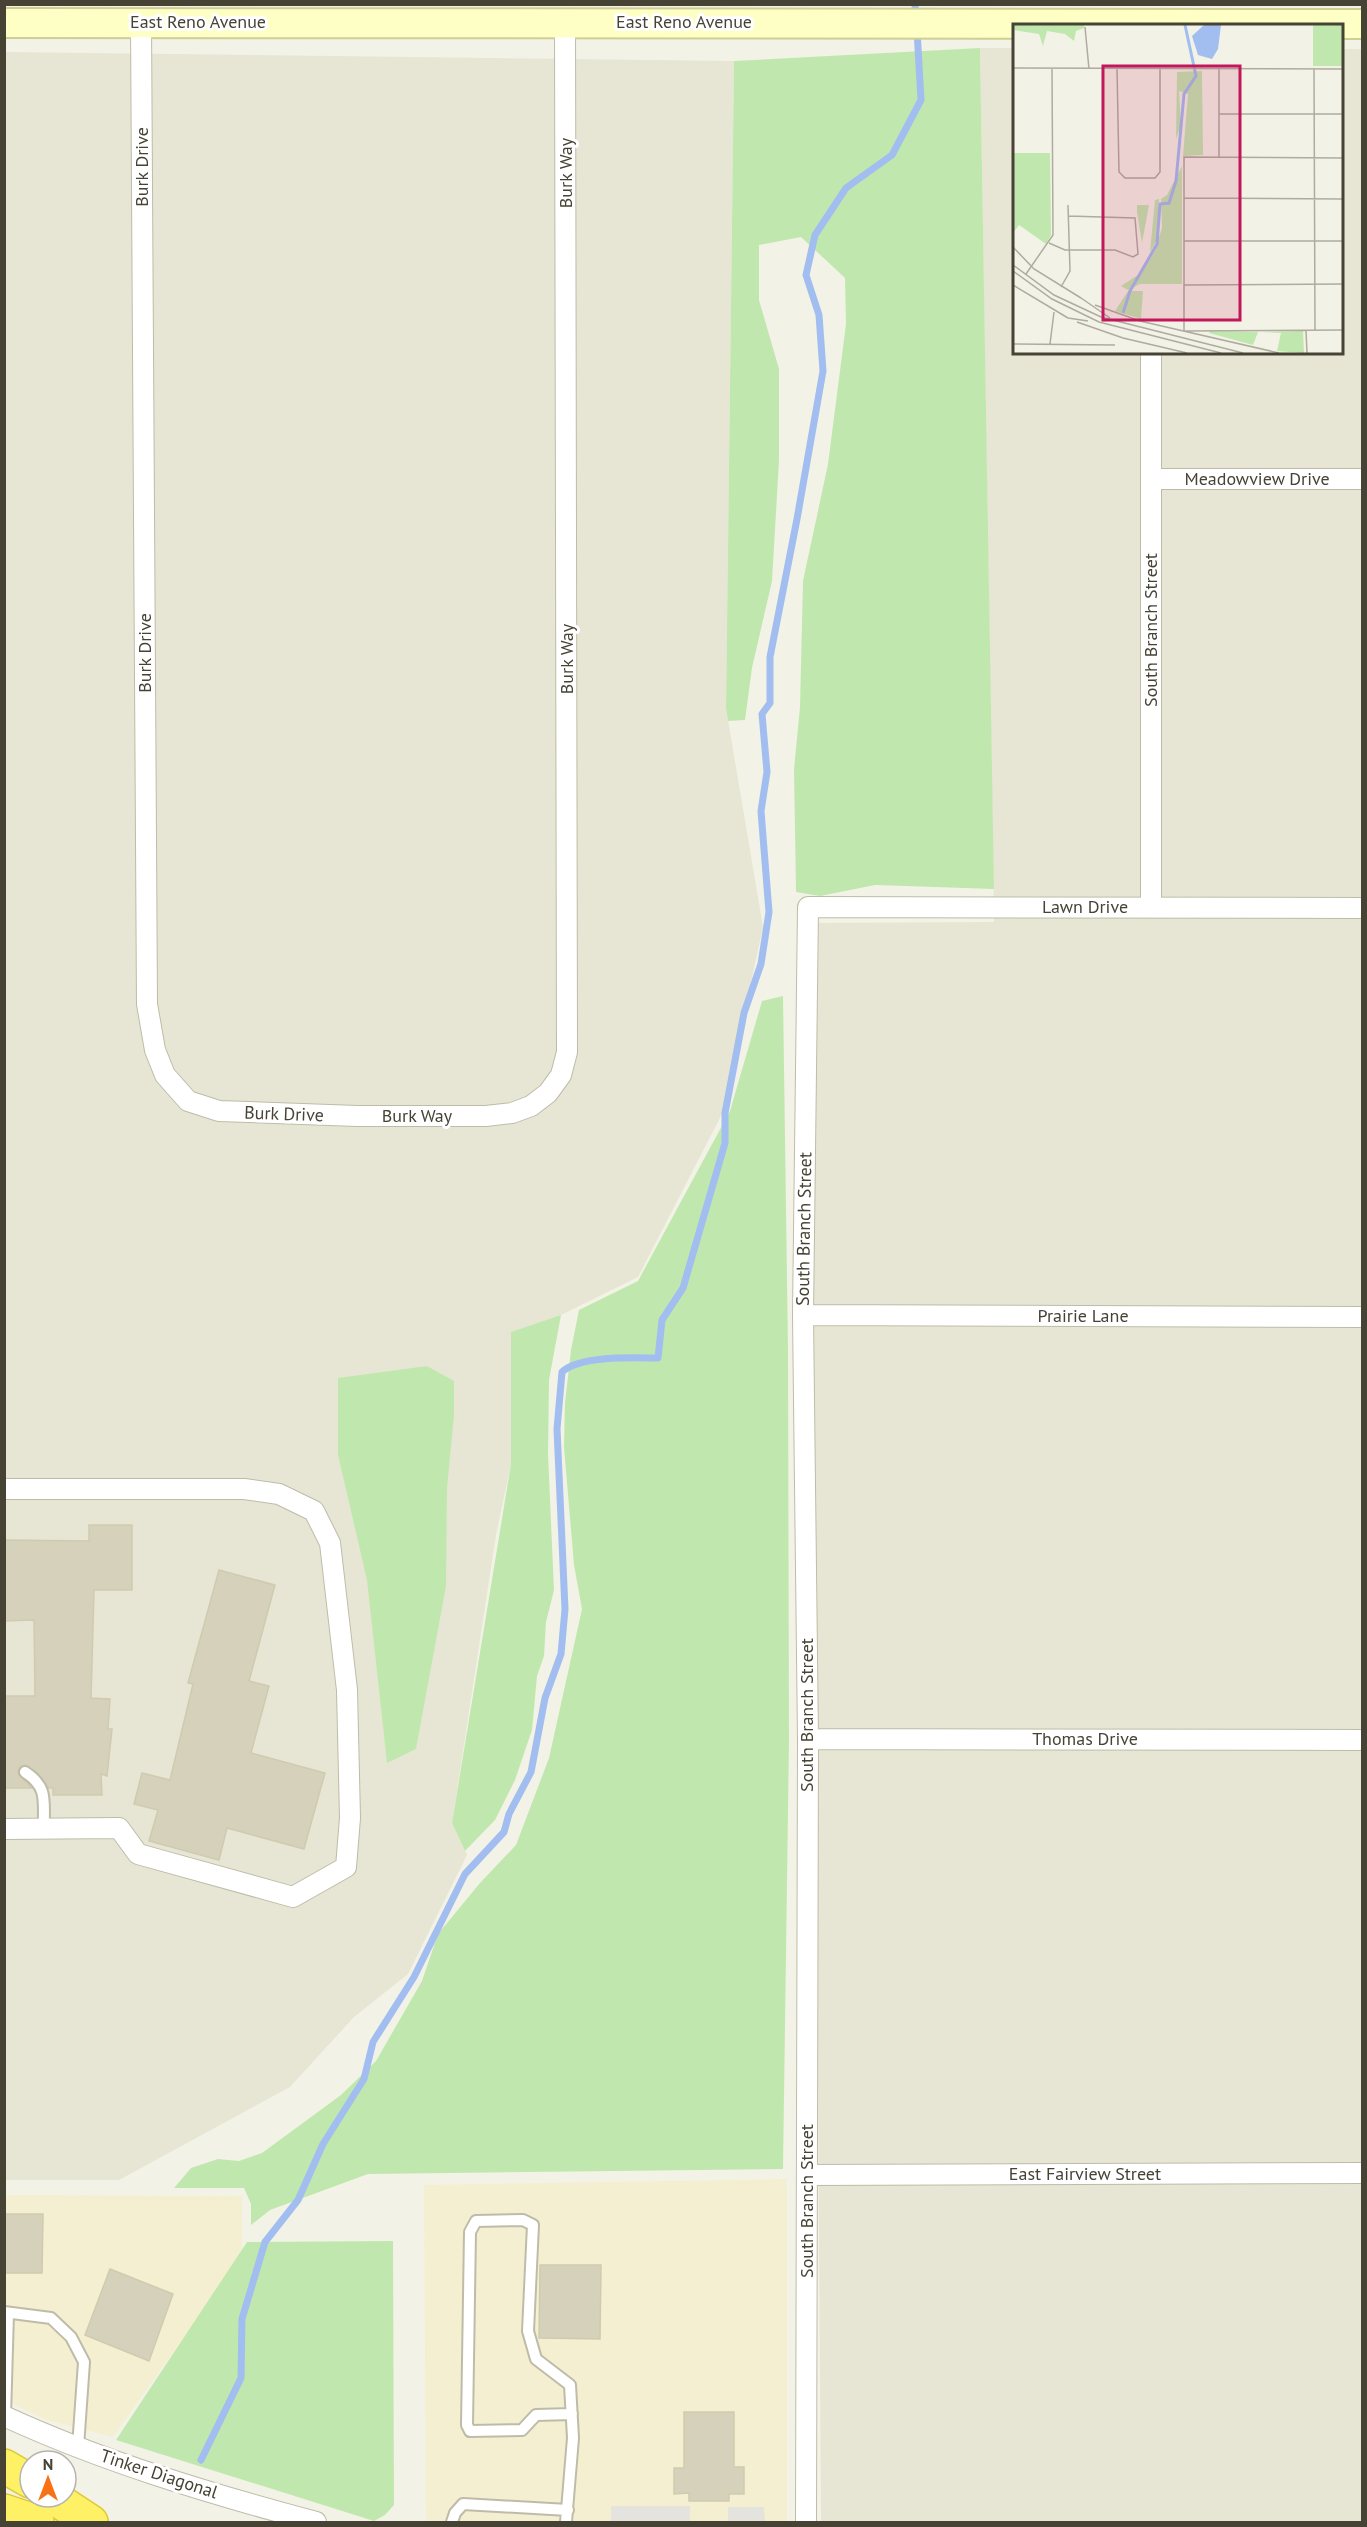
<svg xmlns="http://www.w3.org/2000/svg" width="1367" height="2527" viewBox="0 0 1367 2527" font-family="'PT Sans',sans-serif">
<rect width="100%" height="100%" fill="#f3f2e6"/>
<!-- residential -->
<path fill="#e7e6d4" d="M 980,48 L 1014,48 L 1014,352 L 1342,352 L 1342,49 L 1362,49 L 1362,2522 L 821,2522 L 810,923 L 994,922 Z
M 5,52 L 734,61 L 726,708 L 763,927 L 722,1114 L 638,1277 L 555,1318 L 511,1332 L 511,1464 L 496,1535 L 452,1823 L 467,1855 L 408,1974 L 354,2017 L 290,2087 L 119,2180 L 5,2180 Z"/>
<!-- commercial -->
<path fill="#f5efd1" d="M 787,2179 L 787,2522 L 426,2522 L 424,2185 Z
M 5,2195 L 242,2196 L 242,2255 L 113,2437 L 47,2420 L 5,2400 Z"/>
<!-- green -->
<path fill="#c0e8ae" d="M 980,48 L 994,889 L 875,885 L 820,896 L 796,892 L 794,769 L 800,707 L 803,581 L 828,464 L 846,324 L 845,278 L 801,237 L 759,245 L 759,300 L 779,369 L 779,461 L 772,581 L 752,668 L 745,720 L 728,721 L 726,708 L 734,61 Z
M 783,996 L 788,1349 L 789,1739 L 783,2169 L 368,2174 L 270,2210 L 251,2225 L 251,2204 L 244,2188 L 174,2188 L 191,2168 L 218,2159 L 239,2161 L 262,2153 L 341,2095 L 376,2061 L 422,1981 L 438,1934 L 480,1883 L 516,1845 L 549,1758 L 582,1609 L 574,1565 L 564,1447 L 565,1403 L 571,1350 L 579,1310 L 638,1281 L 730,1111 L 762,1001 Z
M 561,1315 L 549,1380 L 548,1454 L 554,1590 L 546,1622 L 544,1656 L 537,1676 L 532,1730 L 515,1780 L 495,1820 L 465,1851 L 452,1823 L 511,1464 L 511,1332 Z
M 427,1366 L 454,1381 L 454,1415 L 447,1488 L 446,1586 L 416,1749 L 387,1763 L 367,1580 L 338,1455 L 338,1378 Z
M 393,2241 L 394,2505 L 385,2515 L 374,2521 L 116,2440 L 247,2242 Z"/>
<!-- parking -->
<path fill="#e4e3de" d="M 611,2506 L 690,2506 L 690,2522 L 611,2522 Z
M 728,2507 L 764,2507 L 765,2522 L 728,2522 Z"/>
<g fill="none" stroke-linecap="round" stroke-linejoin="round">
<!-- stream -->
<path stroke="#a2bdf0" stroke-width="7" d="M 915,4 L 916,19
M 201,2460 L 241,2378 L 242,2319 L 265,2242 L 298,2200 L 323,2144 L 364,2079 L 373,2042 L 414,1977 L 465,1874 L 504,1832 L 509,1814 L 531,1772 L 545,1698 L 561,1654 L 565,1609 L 557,1429 L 562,1372 C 580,1355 633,1358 658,1358 L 662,1320 L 683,1288 L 725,1143 L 725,1113 L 744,1013 L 761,964 L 769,912 L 761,811 L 767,772 L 762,714 L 770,703 L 770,657 L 797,519 L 823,371 L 819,315 L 806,275 L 815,235 L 846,188 L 892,155 L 921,100 L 917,30"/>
</g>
<!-- building -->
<path fill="#d5d1bb" stroke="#cfcbaf" stroke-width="1.5" d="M 89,1525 L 132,1525 L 132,1590 L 94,1590 L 91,1698 L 110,1699 L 108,1729 L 112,1729 L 107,1776 L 101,1774 L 102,1795 L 53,1795 L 53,1788 L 49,1788 L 38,1773 L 25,1765 L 19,1767 L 18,1774 L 32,1788 L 4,1788 L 4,1696 L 35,1696 L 34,1620 L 4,1621 L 4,1540 L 89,1541 Z
M 219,1570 L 275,1585 L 249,1681 L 269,1686 L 251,1753 L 325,1773 L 304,1849 L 227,1828 L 219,1860 L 149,1841 L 158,1810 L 134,1804 L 142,1773 L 170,1780 L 193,1684 L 188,1683 Z
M 4,2214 L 43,2214 L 42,2273 L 4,2273 Z
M 540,2265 L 601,2265 L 600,2339 L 539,2338 Z
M 110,2269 L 173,2294 L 149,2361 L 85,2335 Z
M 684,2412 L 734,2412 L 734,2467 L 744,2467 L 744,2494 L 729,2494 L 729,2501 L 689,2501 L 689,2493 L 674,2494 L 674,2468 L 684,2468 Z"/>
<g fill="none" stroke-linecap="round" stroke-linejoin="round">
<!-- service casing -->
<g stroke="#bebca9" stroke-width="14">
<path id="service" d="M 25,1772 C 49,1788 43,1801 44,1828
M 4,2312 L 51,2318 L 71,2337 L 84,2362 L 78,2447
M 5,2417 L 8,2313
M 452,2522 L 455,2513 L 463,2504 L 568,2510
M 566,2522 L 573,2438 L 570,2385 L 536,2359 L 528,2331 L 533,2225 L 523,2220 L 476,2221 L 470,2232 L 467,2425 L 470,2431 L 522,2430 L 536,2415 L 572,2414"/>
</g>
<!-- minor casing -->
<g stroke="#bebca9" stroke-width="22">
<path id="minor" d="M 141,22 L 147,1004 L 155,1050 L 165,1075 L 188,1101 L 219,1111 L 357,1116 L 486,1116 L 512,1113 L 531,1106 L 548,1093 L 561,1075 L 567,1052 L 565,22
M 1151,352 L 1151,907
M 1151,479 L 1362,479
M 803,1315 L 1362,1317
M 4,1489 L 244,1489 L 279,1494 L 314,1511 L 330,1543 L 347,1690 L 350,1818 L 346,1867 L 293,1897 L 138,1854 L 119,1828 L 4,1829
M 808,1739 L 1362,1740
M 808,2175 L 1362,2173
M 4,2416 C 104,2462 211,2494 316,2522
M 806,2522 L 808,1739 L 803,1315 L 808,907 L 1362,908"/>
</g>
<!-- secondary casing -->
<g stroke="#d0ce94" stroke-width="32">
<path id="secondary" d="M 4,23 L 1362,24"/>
</g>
<!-- motorway casing -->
<g stroke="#dec935" stroke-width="36">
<path id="motorway" d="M 4,2466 L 30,2481
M 53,2497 L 91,2522
M 4,2511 L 37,2522"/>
</g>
<!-- service -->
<use href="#service" stroke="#fff" stroke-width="10"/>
<!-- minor -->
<use href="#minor" stroke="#fff" stroke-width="20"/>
<!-- secondary -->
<use href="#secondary" stroke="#feffc4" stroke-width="28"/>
<!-- motorway -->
<use href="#motorway" stroke="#fef166" stroke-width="33"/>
</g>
<g text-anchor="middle" stroke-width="6" stroke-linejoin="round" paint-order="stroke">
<!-- street labels -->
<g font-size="18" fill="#464335" stroke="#fff">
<text x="198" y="28">East Reno Avenue</text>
<text x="684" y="28">East Reno Avenue</text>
<text transform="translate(142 167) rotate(-90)" y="6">Burk Drive</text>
<text transform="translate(566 173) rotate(-90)" y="6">Burk Way</text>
<text x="1257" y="485">Meadowview Drive</text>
<text transform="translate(1151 630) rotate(-90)" y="6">South Branch Street</text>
<text transform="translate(145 653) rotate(-90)" y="6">Burk Drive</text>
<text transform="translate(567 659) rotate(-90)" y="6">Burk Way</text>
<text x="1085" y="913">Lawn Drive</text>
<text transform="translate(284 1114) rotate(2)" y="6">Burk Drive</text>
<text x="417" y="1122">Burk Way</text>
<text transform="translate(804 1229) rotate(-89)" y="6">South Branch Street</text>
<text x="1083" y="1322">Prairie Lane</text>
<text transform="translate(807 1715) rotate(-90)" y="6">South Branch Street</text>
<text x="1085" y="1745">Thomas Drive</text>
<text x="1085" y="2180">East Fairview Street</text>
<text transform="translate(807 2201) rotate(-90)" y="6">South Branch Street</text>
<text transform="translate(159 2474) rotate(18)" y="6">Tinker Diagonal</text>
</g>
</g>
<!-- overview -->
<g transform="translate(1013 24)">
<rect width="330" height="330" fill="#f3f2e6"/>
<path d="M 0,1 L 71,1 L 71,4 L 63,7 L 61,17 L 52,10 L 34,7 L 30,22 L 26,10 L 0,6 ZM 300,1 L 330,1 L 330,42 L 300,42 ZM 189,47 L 190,131 L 170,132 L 175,70 L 166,67 L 168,101 L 163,115 L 164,48 ZM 0,129 L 37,129 L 38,211 L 33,220 L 6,201 L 0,209 ZM 169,142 L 169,260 L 127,260 L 115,266 L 108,262 L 128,249 L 142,227 L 149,204 L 148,175 L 154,171 ZM 146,175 L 144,216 L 137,228 L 142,176 ZM 124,181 L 136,181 L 129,219 L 124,188 ZM 115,267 L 130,267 L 128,295 L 102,287 ZM 290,307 L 291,329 L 264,327 L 268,309 L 249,308 ZM 245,308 L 240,321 L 196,309 L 197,307 Z" fill="#c0e8ae"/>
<path d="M 191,1 L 208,1 L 205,25 L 199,35 L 185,31 L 179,12 Z" fill="#a2bdf0"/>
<path fill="none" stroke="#a2bdf0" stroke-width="3" d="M 110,289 L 117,267 L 144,220 L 147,180 L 156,179 L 163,157 L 171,70 L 183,52 L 172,1"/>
<path fill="none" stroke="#aeac9f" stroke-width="1.5" d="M 72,3 L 76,45M 0,44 L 330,45M 104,44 L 106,148 L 112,154 L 142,154 L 147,148 L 147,44M 206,45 L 206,133M 301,45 L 302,306M 206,90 L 330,90M 330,134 L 171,133 L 171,307 L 330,306M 171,174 L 330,175M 171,217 L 330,217M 36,219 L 52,226 L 102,226 L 120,233 L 125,230 L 122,194 L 55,192M 0,223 L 21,245 L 68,274M 0,241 L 41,271 L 88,293 L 230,329M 0,247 L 39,275 L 86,298 L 208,329M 13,250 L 40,211 L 39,44M 0,261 L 55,294M 171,261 L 330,260M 48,263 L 57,247 L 55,181M 68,274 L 97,294M 82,281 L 127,297 L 266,329M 55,294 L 75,297M 64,298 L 110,314 L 174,329M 293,306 L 294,329M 0,320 L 102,321M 37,320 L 41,288"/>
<path fill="#c2185b" fill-opacity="0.15" stroke="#c2185b" stroke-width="3" d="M 90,42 L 227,42 L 227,296 L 90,296 Z"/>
<rect width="330" height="330" fill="none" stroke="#464335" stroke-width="3"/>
</g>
<!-- border -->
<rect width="1367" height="2527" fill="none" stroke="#464335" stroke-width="12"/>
<!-- north arrow -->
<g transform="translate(48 2479)"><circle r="28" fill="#ffffff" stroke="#b5b4ae" stroke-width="1.5"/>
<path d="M0-4.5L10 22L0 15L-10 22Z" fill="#fa7016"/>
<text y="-9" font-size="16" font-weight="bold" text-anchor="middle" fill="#464335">N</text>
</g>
</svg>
